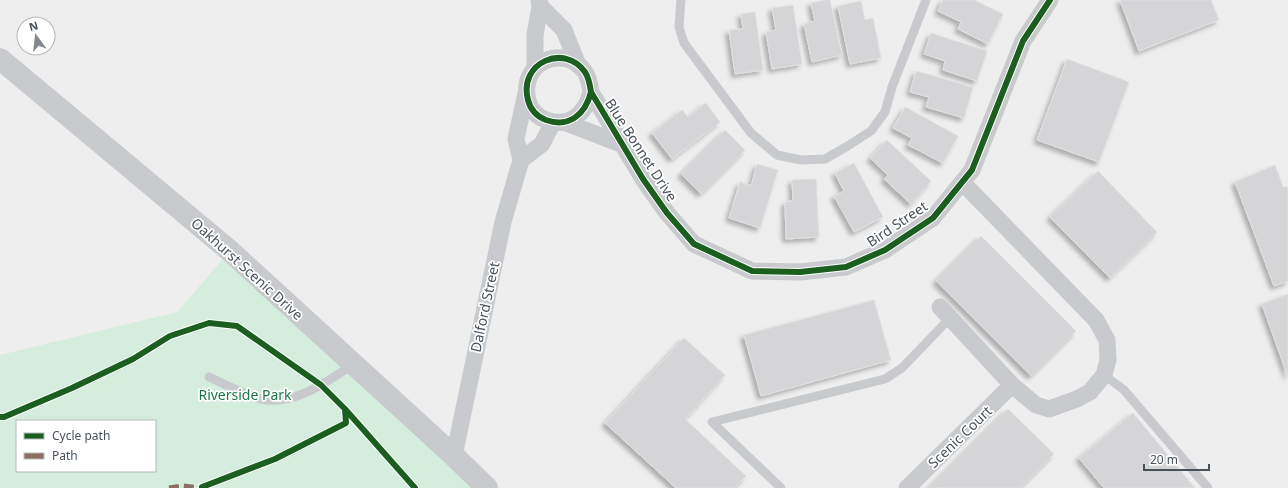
<svg xmlns="http://www.w3.org/2000/svg" width="1288" height="488" viewBox="0 0 1288 488" font-family="'Noto Sans',sans-serif">
<defs>
<filter id="shadow"><feDropShadow dx="-3.5" dy="3.5" stdDeviation="2" flood-color="#0004"/></filter>
</defs>
<rect width="100%" height="100%" fill="#efeeee"/>
<!-- green -->
<path fill="#d4eddd" fill-rule="evenodd" d="M 230,251 L 476,488 L 0,488 L 0,355 L 177,312 ZM 17,421 L 155,421 L 155,471 L 17,471 Z"/>
<!-- building -->
<path fill="#d5d5d7" stroke="#e0e0e1" filter="url(#shadow)" d="M 825,0 L 830,0 L 842,55 L 812,62 L 804,24 L 815,21 L 811,3 Z
M 943,0 L 974,0 L 1003,14 L 988,44 L 958,29 L 961,22 L 938,11 Z
M 1120,0 L 1211,0 L 1219,20 L 1139,51 Z
M 861,1 L 865,20 L 873,18 L 881,58 L 850,64 L 838,6 Z
M 793,5 L 802,64 L 772,69 L 766,32 L 776,30 L 772,8 Z
M 755,12 L 763,70 L 735,74 L 729,30 L 743,29 L 741,14 Z
M 931,33 L 987,51 L 977,81 L 943,70 L 945,61 L 924,54 Z
M 1067,59 L 1129,82 L 1099,162 L 1037,140 Z
M 916,71 L 973,87 L 964,118 L 926,107 L 929,97 L 910,92 Z
M 706,103 L 720,122 L 672,159 L 652,133 L 682,110 L 688,117 Z
M 905,107 L 958,136 L 943,163 L 908,145 L 912,138 L 893,128 Z
M 725,130 L 745,150 L 701,194 L 681,174 Z
M 887,140 L 931,181 L 911,204 L 884,179 L 888,175 L 870,158 Z
M 854,163 L 883,217 L 854,232 L 834,196 L 844,191 L 835,173 Z
M 757,164 L 778,170 L 760,228 L 729,218 L 740,182 L 751,186 Z
M 1275,165 L 1283,187 L 1287,187 L 1288,190 L 1288,281 L 1274,286 L 1235,182 Z
M 1098,171 L 1157,232 L 1110,278 L 1050,217 Z
M 816,179 L 819,237 L 786,239 L 785,202 L 793,201 L 792,180 Z
M 981,236 L 1076,331 L 1031,376 L 936,281 Z
M 1288,294 L 1288,377 L 1262,304 Z
M 874,300 L 891,360 L 761,396 L 744,335 Z
M 684,338 L 725,375 L 685,419 L 746,476 L 734,488 L 676,488 L 605,423 Z
M 1008,409 L 1054,454 L 1020,488 L 929,488 Z
M 1133,413 L 1195,488 L 1104,488 L 1079,458 Z"/>
<g fill="none" stroke-linecap="round" stroke-linejoin="round">
<!-- service -->
<path stroke="#c8cacd" stroke-width="9" d="M 681,0 L 679,27 L 684,43 L 751,133 L 777,155 L 801,160 L 825,159 L 846,147 L 871,131 L 885,112 L 892,87 L 926,0
M 1104,375 L 1124,390 L 1208,488
M 209,377 C 225,384 244,395 261,399 C 295,406 326,382 354,364
M 781,488 L 712,422 L 885,379 L 902,368 L 950,318"/>
<!-- minor -->
<path stroke="#c8cacd" stroke-width="17" d="M 540,6 L 564,30 L 578,65
M 535,66 L 535,35 L 540,6 L 539,0
M 591,92 C 585,115 569,128 546,120 C 537,117 530,109 528,100 C 518,62 565,43 585,72 C 589,78 590,85 591,92 L 643,179 L 667,213 L 694,244 L 752,271 L 800,272 L 846,267 L 885,250 L 933,218 L 972,170 L 1023,41 L 1050,0
M 564,122 L 621,144
M 521,160 L 542,144 L 553,122
M 940,307 L 1012,385 L 1036,405 L 1049,409 L 1077,399 L 1090,392 L 1104,375 L 1108,360 L 1107,340 L 1096,320 L 962,182
M 454,456 L 503,222 L 521,160 L 516,139 L 526,93
M 907,488 L 1012,385"/>
<!-- tertiary -->
<path stroke="#c8cacd" stroke-width="22" d="M 0,59 L 230,251 L 454,456 L 487,488"/>
<!-- quiet -->
<path stroke="#8d6e63" stroke-width="5" stroke-dasharray="10 5" stroke-linecap="butt" d="M 169,488 L 183,486 L 202,488"/>
<!-- cycleway casing -->
<g stroke="#fff" stroke-width="8">
<path id="cycleway" d="M 591,92 C 585,115 569,128 546,120 C 537,117 530,109 528,100 C 518,62 565,43 585,72 C 589,78 590,85 591,92 L 643,179 L 667,213 L 694,244 L 752,271 L 800,272 L 846,267 L 885,250 L 933,218 L 972,170 L 1023,41 L 1050,0
M 345,409 L 415,488
M 0,417 L 4,417 L 72,388 L 133,359 L 170,336 L 209,323 L 237,326 L 321,385 L 345,409 L 346,423 L 275,459 L 202,487"/>
</g>
<!-- cycleway -->
<use href="#cycleway" stroke="#1b5e20" stroke-width="6"/>
</g>
<g text-anchor="middle" stroke-width="3.5" stroke-linejoin="round" paint-order="stroke">
<!-- street labels -->
<g font-size="14" fill="#47515a" stroke="#fff">
<text transform="translate(641 150) rotate(57)" y="5">Blue Bonnet Drive</text>
<text transform="translate(897 224) rotate(-34)" y="5">Bird Street</text>
<text transform="translate(247 269) rotate(42)" y="5">Oakhurst Scenic Drive</text>
<text transform="translate(485 307) rotate(-78)" y="5">Dalford Street</text>
<text transform="translate(960 437) rotate(-44)" y="5">Scenic Court</text>
</g>
<!-- park labels -->
<g font-size="14" fill="#1c7748" stroke="#fff">
<text x="245" y="400">Riverside Park</text>
</g>
</g>
<!-- legend -->
<rect x="16" y="420" width="140" height="52" fill="#ffffff" stroke="#b5b9bd"/>
<rect x="24" y="433" width="20" height="6" fill="#1b5e20" stroke="#b5b9bd"/>
<text x="52" y="440" font-size="12" fill="#47515a">Cycle path</text>
<rect x="24" y="453" width="20" height="6" fill="#8d6e63" stroke="#b5b9bd"/>
<text x="52" y="460" font-size="12" fill="#47515a">Path</text>
<!-- north arrow -->
<g transform="translate(36 36) rotate(345)"><circle r="19" fill="#ffffff" stroke="#b5b9bd"/>
<path d="M0-3L7 15L0 10L-7 15Z" fill="#82888e"/>
<text y="-6" font-size="11" font-weight="bold" text-anchor="middle" fill="#47515a">N</text>
</g>
<!-- scale -->
<path d="M1144 464v6h65v-6" fill="none" stroke="#47515a" stroke-width="2"/>
<text x="1150" y="464" font-size="12" fill="#47515a" stroke="#ffffff" stroke-width="3" paint-order="stroke">20 m</text>
</svg>
